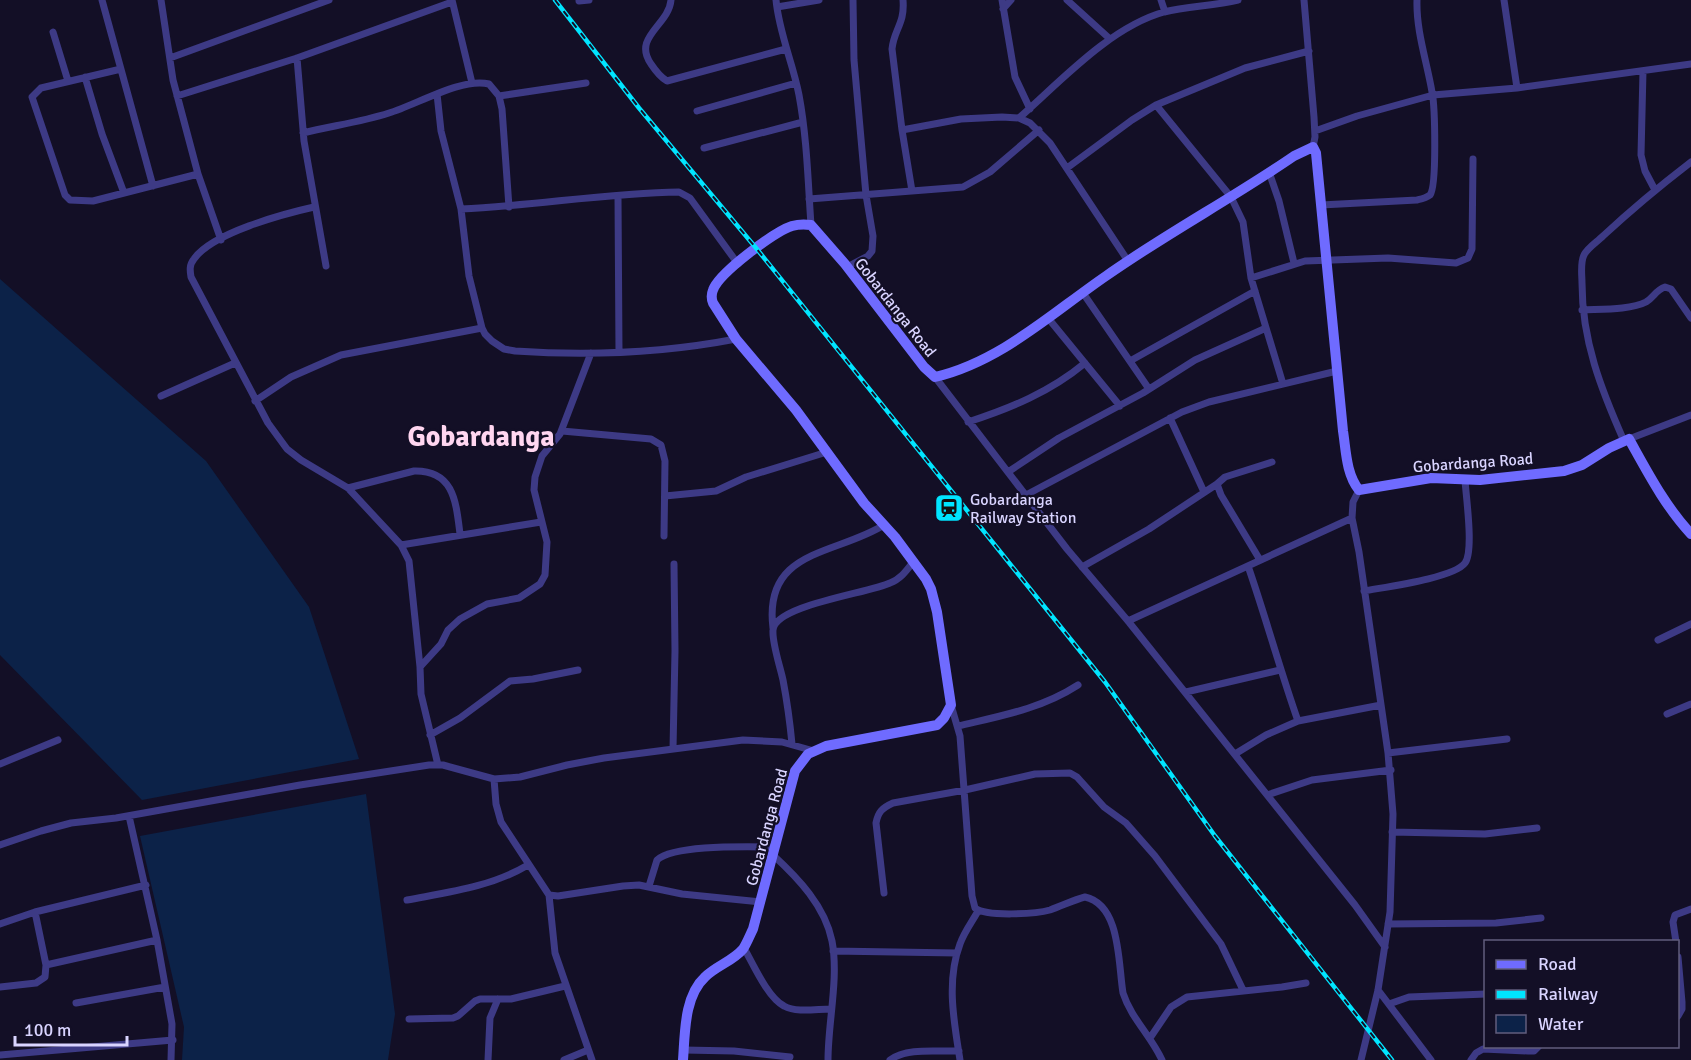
<svg xmlns="http://www.w3.org/2000/svg" width="1691" height="1060" viewBox="0 0 1691 1060" font-family="Signika,sans-serif">
<rect width="100%" height="100%" fill="#130f26"/>
<!-- water -->
<path fill="#0c2248" d="M 0,279 L 206,461 L 309,607 L 359,759 L 142,800 L 0,655 Z
M 366,794 L 395,1014 L 388,1060 L 182,1060 L 184,1027 L 140,836 Z"/>
<g fill="none" stroke-linecap="round" stroke-linejoin="round">
<!-- street -->
<path stroke="#3d3a85" stroke-width="7" d="M 102,0 L 153,186
M 161,0 L 173,80 L 198,174 L 221,240
M 452,0 L 472,83
M 671,0 C 669,25 632,37 651,64 C 655,70 660,77 667,81 L 786,49
M 776,0 C 779,33 793,63 799,95 C 807,138 808,182 811,225
M 903,0 C 905,24 894,29 892,49 L 902,130 L 912,191
M 1002,0 L 1015,77 L 1030,109
M 1067,0 L 1110,39
M 1161,0 L 1165,12
M 1304,0 L 1314,117 L 1315,137 L 1313,147
M 1504,0 L 1517,88
M 579,1 L 589,0
M 777,7 L 819,0
M 1003,9 L 1011,0
M 53,32 L 68,81
M 170,58 L 329,0
M 297,58 L 304,141 L 326,266
M 121,69 L 41,88 L 32,97 L 65,195 L 70,200 L 93,201 L 198,174
M 1643,71 L 1641,155 L 1645,171 L 1655,190
M 85,77 L 102,134 L 124,193
M 437,94 L 441,131 L 461,209 L 469,276 L 482,328 L 485,334 L 492,341 L 504,349 L 515,351 C 588,356 663,353 736,339
M 177,96 L 297,58 L 452,2
M 499,96 L 586,83
M 1156,105 L 1231,197 L 1243,222 L 1251,278 L 1283,384
M 697,111 L 796,83
M 1019,118 C 1060,82 1110,27 1164,12 C 1188,6 1214,6 1238,0
M 902,130 L 961,119 L 1002,117 L 1019,118 L 1030,123 L 1050,143 L 1128,261
M 1315,131 L 1357,116 L 1433,95 L 1517,88 L 1691,64
M 303,133 C 331,126 361,122 389,113 C 416,105 462,77 489,84 L 499,96 L 502,109 L 509,207
M 704,148 L 803,122
M 1067,168 L 1132,120 L 1156,105 L 1245,68 L 1309,51
M 1269,172 L 1279,201 L 1294,263
M 618,196 L 619,352
M 809,199 L 963,187 L 990,172 L 1039,130
M 1321,205 L 1417,200 C 1421,199 1426,198 1430,195 C 1437,186 1435,106 1432,92 C 1427,62 1416,31 1417,0
M 314,207 C 283,214 212,233 194,259 C 189,265 190,271 191,277 L 268,423 L 287,449 L 301,460 L 348,488 L 401,545 L 409,561 L 420,667
M 461,209 C 533,206 606,193 679,192 L 690,198 L 738,264
M 847,267 L 868,256 L 872,251 L 873,236 L 866,195 L 854,60 L 853,0
M 1251,278 L 1305,261 L 1388,258 L 1456,263 L 1468,258 L 1472,249 L 1473,159
M 1083,293 L 1149,389
M 1582,310 C 1600,309 1631,310 1646,302 C 1654,297 1656,290 1665,287 L 1671,289 L 1691,318
M 1048,318 L 1120,406
M 1130,361 L 1255,291
M 935,377 L 1067,549 L 1128,621 L 1355,905 L 1385,947
M 161,396 L 235,363
M 255,401 L 291,377 L 341,355 L 482,328
M 1170,418 L 1204,492
M 968,422 C 1011,408 1050,392 1085,363
M 562,431 L 651,439 L 661,445 L 665,461 L 664,536
M 1629,439 L 1691,415
M 1624,441 C 1601,389 1582,341 1582,283 C 1582,275 1580,263 1584,255 C 1587,248 1597,242 1603,236 C 1631,210 1661,185 1691,162
M 1008,472 L 1059,438 L 1143,393 L 1195,360 L 1266,328
M 348,488 L 414,471 C 454,470 456,502 460,534
M 1359,490 L 1353,502 L 1352,518 L 1359,552 L 1388,753 L 1393,814 L 1390,912 L 1378,990 L 1361,1060
M 1026,495 L 1182,412 L 1209,402 L 1337,371
M 665,496 L 716,491 L 746,477 L 827,452
M 401,545 L 541,522
M 1260,560 L 1221,495 L 1217,484 L 1225,477 L 1272,462
M 1248,566 C 1266,618 1280,670 1298,721
M 1082,567 L 1149,529 L 1217,484
M 1364,591 C 1385,587 1454,578 1465,563 C 1474,551 1466,497 1465,480
M 1128,621 L 1352,518
M 773,628 C 763,549 836,555 884,525
M 1658,640 L 1691,624
M 1186,692 L 1280,670
M 951,705 L 960,736 L 972,896 L 975,908 C 986,917 1036,914 1050,910 C 1062,906 1073,900 1085,897 C 1121,905 1118,963 1123,993 C 1131,1018 1151,1036 1162,1060
M 1667,714 L 1691,704
M 958,726 C 1000,716 1041,709 1078,685
M 430,735 L 460,718 L 510,681 L 533,679 L 578,670
M 792,744 C 790,723 787,701 783,680 C 780,666 772,643 773,630 C 775,605 869,593 890,583 C 901,579 907,570 914,561
M 673,749 L 675,651 L 674,564
M 1388,753 L 1507,739
M 1235,754 L 1266,735 L 1298,721 L 1381,705
M 0,764 L 58,740
M 438,765 L 421,694 L 420,667 L 441,644 L 448,630 L 460,619 L 487,604 L 519,598 L 540,584 L 545,575 L 547,542 L 534,490 L 535,477 L 542,456 L 560,434 L 591,353
M 494,779 L 496,804 L 501,822 L 549,895 L 558,896 L 623,886 L 639,885 L 682,894 L 761,902
M 1267,795 L 1312,780 L 1391,770
M 129,816 L 157,940 L 172,1024 L 171,1060
M 1392,832 L 1485,834 L 1537,828
M 0,845 L 41,831 L 71,823 L 116,818 L 300,785 L 429,765 L 443,765 L 494,779 L 520,777 L 567,765 L 604,758 L 743,740 L 782,742 L 814,751
M 773,855 C 798,878 825,906 832,941 C 839,978 828,1022 828,1060
M 649,886 L 657,860 C 675,844 749,847 775,847
M 884,893 L 876,823 C 878,812 882,808 893,803 L 965,790 L 1035,774 L 1070,773 L 1077,777 L 1104,807 L 1126,823 L 1155,856 L 1221,944 L 1243,990
M 549,895 L 555,953 L 592,1060
M 407,900 C 449,892 491,887 528,865
M 0,924 L 35,912 L 146,885
M 1388,924 L 1496,923 L 1541,918
M 1676,942 L 1673,922 L 1675,915 L 1691,909
M 744,948 C 753,964 768,998 784,1006 C 797,1013 816,1009 831,1009
M 833,951 L 957,953
M 1678,957 L 1682,1002 L 1682,1009 L 1678,1016
M 46,965 L 157,940
M 0,987 L 36,983 L 45,977 L 46,965 L 35,912
M 1378,990 L 1431,1060
M 76,1003 L 165,987
M 1389,1004 L 1409,997 L 1486,994
M 409,1019 L 453,1018 L 458,1016 L 475,1001 L 480,999 L 511,999 L 565,986
M 1150,1038 L 1171,1007 L 1187,997 L 1282,987 L 1306,983
M 684,1050 L 734,1051 L 790,1057
M 0,1055 L 173,1040
M 488,1060 L 490,1018 L 498,999
M 564,1060 L 588,1050
M 890,1060 C 907,1047 938,1052 959,1051
M 960,1060 C 954,1022 946,981 960,944 C 964,932 972,922 978,911
M 1471,1060 L 1476,1053 L 1483,1049 L 1528,1051 L 1534,1051 L 1539,1046"/>
<!-- secondary -->
<path stroke="#6f6bff" stroke-width="10" d="M 683,1060 C 685,1034 684,996 705,977 C 716,966 733,961 743,949 C 747,943 750,935 753,929 L 795,771 L 808,754 L 826,746 L 937,725 L 944,718 L 951,705 L 937,612 L 931,589 L 926,579 L 895,537 L 864,503 L 796,410 L 736,339 L 713,303 C 711,298 711,295 713,290 C 719,273 774,232 792,226 C 799,224 804,224 811,225 L 845,264 L 924,367 L 935,377 C 1000,362 1052,313 1106,276 C 1167,233 1233,198 1294,156 L 1313,147 L 1316,153 L 1343,431 C 1346,450 1346,474 1359,490 L 1431,478 L 1480,480 L 1564,471 L 1582,465 L 1609,448 L 1629,439 C 1648,473 1665,506 1691,534"/>
<!-- rail casing -->
<g stroke="#00e5ff" stroke-width="4.5">
<path id="rail" d="M 555,0 L 639,108 L 756,248 L 1105,682 L 1215,836 L 1392,1060"/>
</g>
<!-- rail -->
<use href="#rail" stroke="#130f26" stroke-width="2" stroke-dasharray="7" stroke-linecap="butt"/>
</g>
<!-- icons -->
<defs>
<g id="station-square" transform="scale(1.5)"><rect x="-9" y="-9" width="18" height="18" rx="4" fill="#00e5ff" stroke="#130f26"/><path d="M-3-6H3Q5-6 5-4V2Q5 4 3 4L4.5 6H3L1.5 4h-3L-3 6H-4.5L-3 4Q-5 4-5 2V-4Q-5-6-3-6ZM-3.5-4v3h7v-3ZM-3.5 1v1.5H-2V1ZM2 1v1.5H3.5V1Z" fill="#111"/></g>
</defs>
<g fill-rule="evenodd">
<use href="#station-square" x="949" y="508"/>
</g>
<g text-anchor="middle" stroke-width="4.5" stroke-linejoin="round" paint-order="stroke">
<!-- street labels -->
<g font-size="16" fill="#d9d4ff" stroke="#130f26">
<text transform="translate(896 307) rotate(52)" y="6">Gobardanga Road</text>
<text transform="translate(1473 462) rotate(-4)" y="6">Gobardanga Road</text>
<text transform="translate(766 827) rotate(-75)" y="6">Gobardanga Road</text>
</g>
<!-- poi labels -->
<g font-size="16" fill="#d9d4ff" stroke="#130f26" text-anchor="start">
<text x="970" y="505">Gobardanga<tspan x="970" dy="18">Railway Station</tspan></text>
</g>
<!-- town labels -->
<g font-size="28" font-weight="bold" fill="#ffd6f0" stroke="#130f26">
<text x="481" y="446">Gobardanga</text>
</g>
</g>
<!-- legend -->
<rect x="1484" y="940" width="195" height="108" fill="#130f26" stroke="#625e7d" stroke-width="1.5"/>
<rect x="1496" y="960" width="30" height="9" fill="#6f6bff" stroke="#625e7d" stroke-width="1.5"/>
<text x="1538" y="970" font-size="18" fill="#d9d4ff">Road</text>
<rect x="1496" y="990" width="30" height="9" fill="#00e5ff" stroke="#625e7d" stroke-width="1.5"/>
<text x="1538" y="1000" font-size="18" fill="#d9d4ff">Railway</text>
<rect x="1496" y="1015" width="30" height="18" fill="#0c2248" stroke="#625e7d" stroke-width="1.5"/>
<text x="1538" y="1030" font-size="18" fill="#d9d4ff">Water</text>
<!-- scale -->
<path d="M15 1036v9h112v-9" fill="none" stroke="#d9d4ff" stroke-width="3"/>
<text x="24" y="1036" font-size="18" fill="#d9d4ff" stroke="#130f26" stroke-width="4.5" paint-order="stroke">100 m</text>
</svg>
